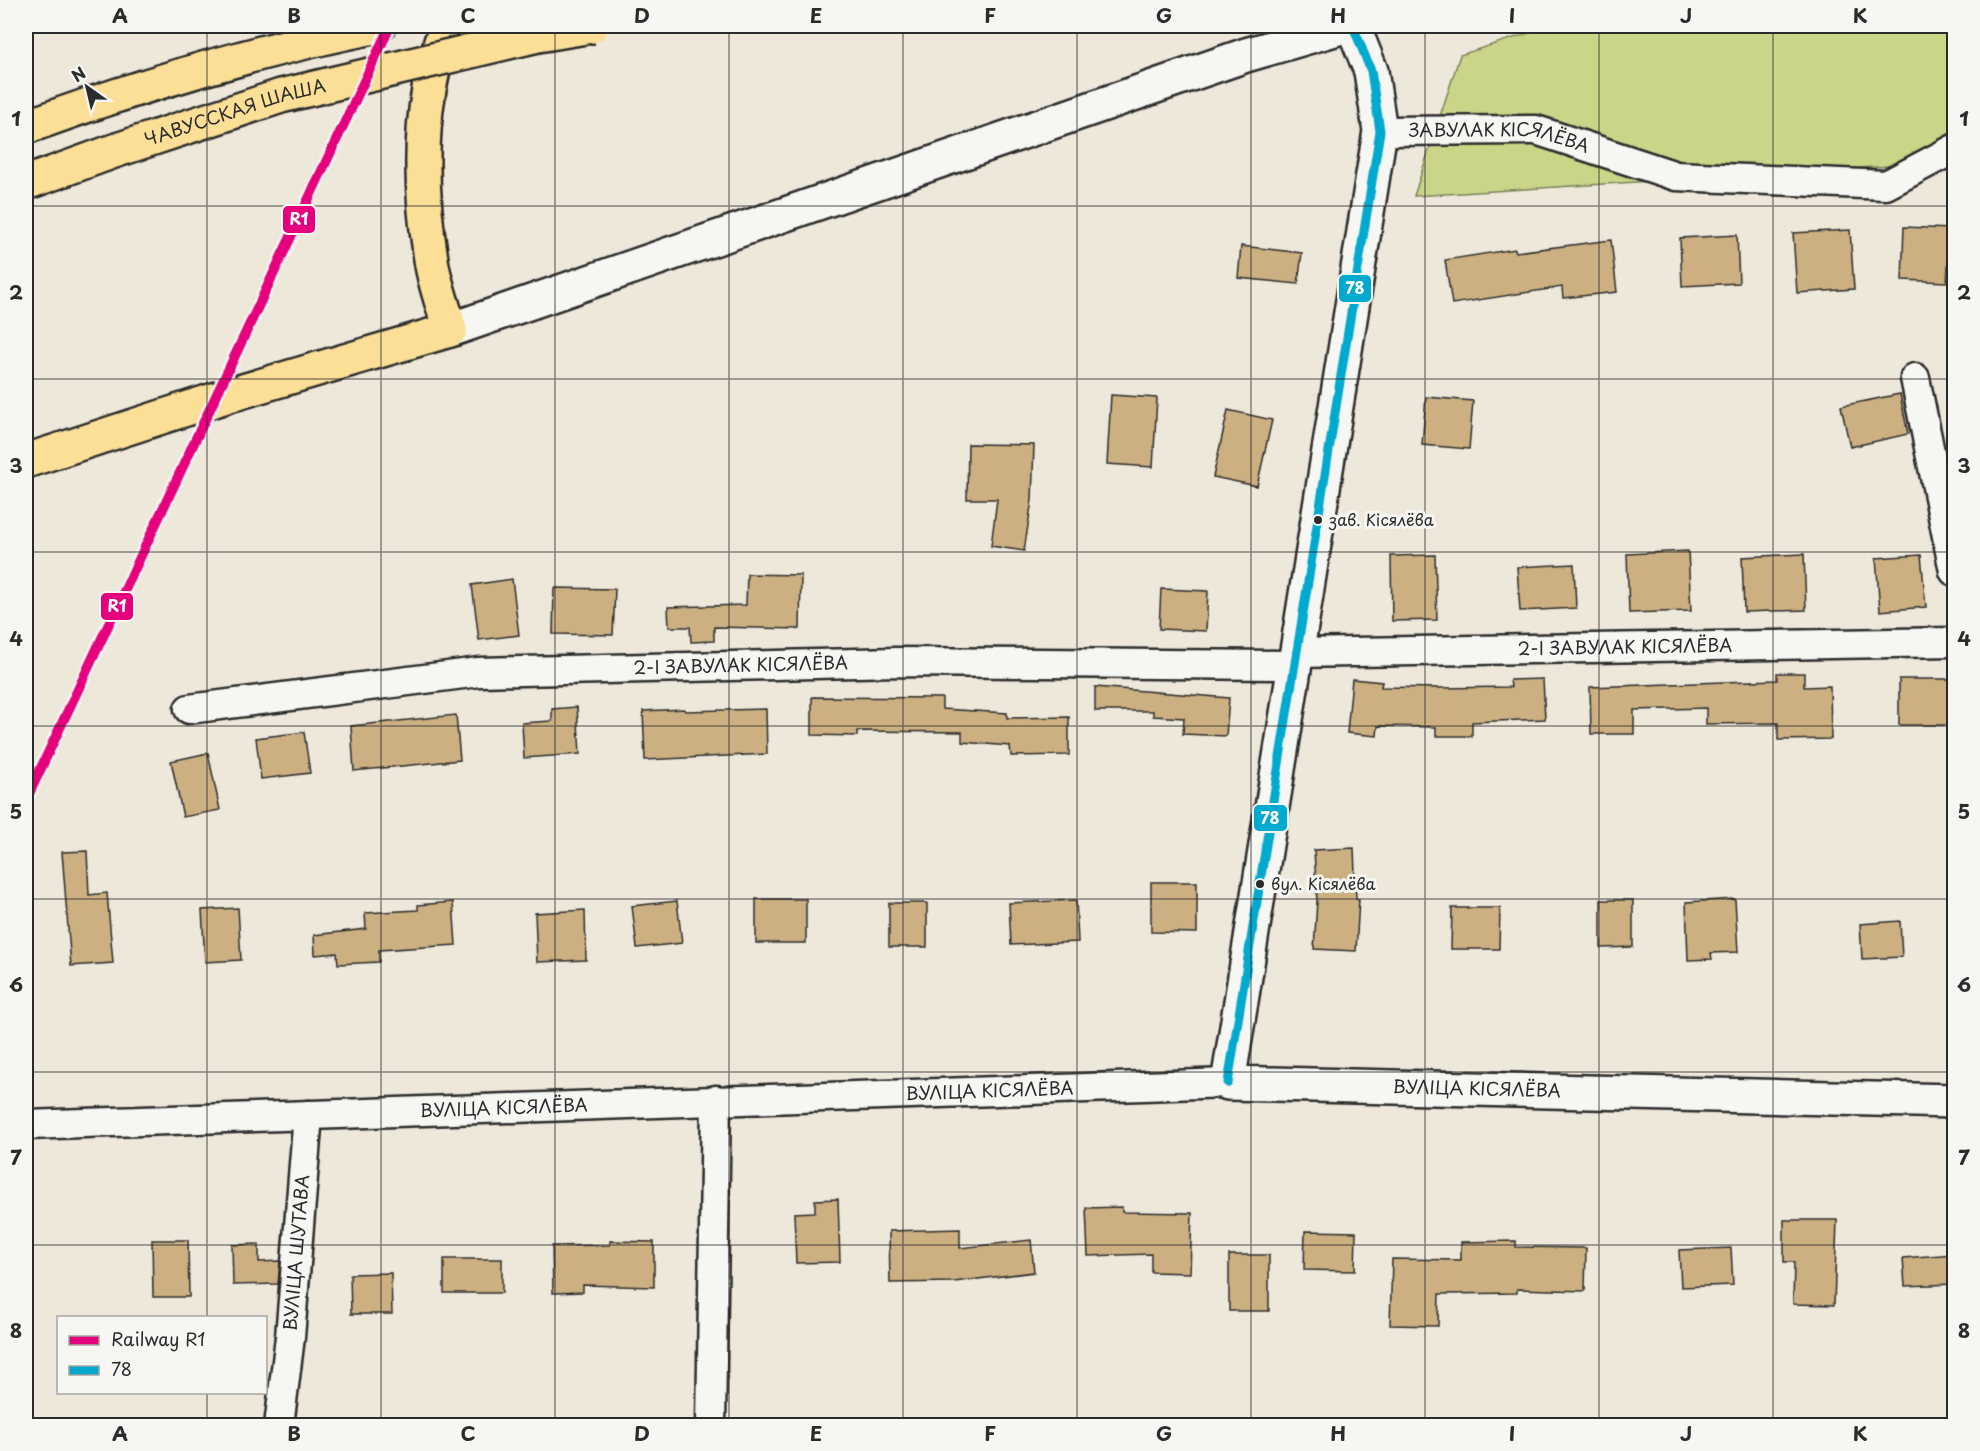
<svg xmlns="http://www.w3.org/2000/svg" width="1980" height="1451" viewBox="0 0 1980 1451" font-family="'Playpen Sans',sans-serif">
<rect width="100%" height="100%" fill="#eee8db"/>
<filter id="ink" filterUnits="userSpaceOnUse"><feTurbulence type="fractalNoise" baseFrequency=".0167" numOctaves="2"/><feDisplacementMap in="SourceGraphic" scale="12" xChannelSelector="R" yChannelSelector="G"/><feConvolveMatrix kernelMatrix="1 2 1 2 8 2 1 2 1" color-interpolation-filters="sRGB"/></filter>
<g filter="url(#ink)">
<!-- green -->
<path fill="#cad588" stroke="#7a805a" stroke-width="1.5" d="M 1551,26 L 1954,26 L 1954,162 L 1414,196 L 1460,55 Z"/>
<!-- building -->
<path fill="#ccb081" stroke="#2b2b2b" stroke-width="1.5" d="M 1904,227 L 1950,229 L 1947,282 L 1902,280 Z
M 1850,230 L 1854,289 L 1797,293 L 1793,233 Z
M 1737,235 L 1739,283 L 1682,286 L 1680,238 Z
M 1611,240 L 1617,292 L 1563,298 L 1562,287 L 1452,304 L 1445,260 L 1515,249 L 1516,252 Z
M 1241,246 L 1302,253 L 1298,284 L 1238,278 Z
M 1900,394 L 1908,434 L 1850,447 L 1841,406 Z
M 1111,395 L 1157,398 L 1153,467 L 1107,464 Z
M 1426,397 L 1473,401 L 1469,449 L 1422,445 Z
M 1228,410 L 1272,420 L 1257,486 L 1213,477 Z
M 968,444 L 1034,445 L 1032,500 L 1024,551 L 991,546 L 997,499 L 967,499 Z
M 1688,551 L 1691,611 L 1629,613 L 1627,554 Z
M 1804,554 L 1806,610 L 1744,612 L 1742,557 Z
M 1435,555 L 1437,620 L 1392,621 L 1391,556 Z
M 1921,555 L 1926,607 L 1880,611 L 1876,558 Z
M 1574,564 L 1576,608 L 1520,611 L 1517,567 Z
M 747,574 L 801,575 L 800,629 L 714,627 L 714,641 L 691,642 L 690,627 L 669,627 L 668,607 L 746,605 Z
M 512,579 L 519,635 L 479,640 L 472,585 Z
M 554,588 L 615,589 L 613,635 L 553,634 Z
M 1161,589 L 1208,591 L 1206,631 L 1159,629 Z
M 1777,673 L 1804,673 L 1804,687 L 1830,686 L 1831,739 L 1778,740 L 1778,723 L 1706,724 L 1706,708 L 1634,710 L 1634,734 L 1591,734 L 1590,687 L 1777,680 Z
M 1352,679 L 1382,682 L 1381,687 L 1437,688 L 1511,687 L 1510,680 L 1543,679 L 1545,719 L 1472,722 L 1472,736 L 1436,736 L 1436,727 L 1378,726 L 1377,736 L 1347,733 Z
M 1899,679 L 1949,679 L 1949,725 L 1899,725 Z
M 1095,687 L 1229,698 L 1226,736 L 1183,734 L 1184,718 L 1153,716 L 1153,711 L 1095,711 Z
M 812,697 L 942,698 L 942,709 L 1007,713 L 1007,718 L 1069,717 L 1069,755 L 1011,756 L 1010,746 L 962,742 L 962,732 L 857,731 L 857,736 L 812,735 Z
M 577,707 L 580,754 L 524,758 L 522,723 L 552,721 L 552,709 Z
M 684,709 L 685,711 L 766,709 L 767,754 L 645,760 L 643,711 Z
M 456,715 L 460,760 L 354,771 L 351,726 Z
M 304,732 L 310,773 L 261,779 L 256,738 Z
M 208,753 L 220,810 L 183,817 L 171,761 Z
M 1354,848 L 1356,899 L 1359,899 L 1356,951 L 1314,949 L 1317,901 L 1314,850 Z
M 87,851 L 89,895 L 107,893 L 113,963 L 71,966 L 62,852 Z
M 1151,882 L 1197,882 L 1197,933 L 1151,932 Z
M 756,899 L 806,899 L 806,943 L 756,943 Z
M 1735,899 L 1738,952 L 1711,953 L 1712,959 L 1688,960 L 1686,902 Z
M 1076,900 L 1078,942 L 1011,945 L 1009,903 Z
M 1601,900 L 1633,900 L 1633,947 L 1601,948 Z
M 677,901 L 682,943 L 637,948 L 632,906 Z
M 453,902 L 456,945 L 379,950 L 379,962 L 338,964 L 337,953 L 315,955 L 314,935 L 366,929 L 365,913 L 418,910 L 418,905 Z
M 889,903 L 927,903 L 927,947 L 889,947 Z
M 238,908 L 241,960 L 205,962 L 202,910 Z
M 1452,908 L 1500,908 L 1499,949 L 1451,949 Z
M 585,910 L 586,960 L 537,962 L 535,913 Z
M 1900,921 L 1902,957 L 1862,959 L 1860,924 Z
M 838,1199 L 840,1262 L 796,1263 L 794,1213 L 815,1212 L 815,1200 Z
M 1122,1207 L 1122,1212 L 1192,1213 L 1190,1273 L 1151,1272 L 1151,1254 L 1088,1256 L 1086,1208 Z
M 1784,1220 L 1837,1220 L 1834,1305 L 1793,1304 L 1794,1262 L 1784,1262 Z
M 960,1229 L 960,1248 L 1031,1240 L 1034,1272 L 954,1282 L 890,1283 L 889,1231 Z
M 1305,1231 L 1356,1232 L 1355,1271 L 1304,1270 Z
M 152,1240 L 188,1240 L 189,1297 L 153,1297 Z
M 610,1241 L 654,1242 L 654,1287 L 583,1285 L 583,1292 L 553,1293 L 552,1246 L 610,1245 Z
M 1516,1241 L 1516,1247 L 1586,1248 L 1585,1291 L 1517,1289 L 1517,1293 L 1439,1294 L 1438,1326 L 1390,1325 L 1392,1259 L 1461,1260 L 1461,1242 Z
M 259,1244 L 259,1262 L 280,1261 L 278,1284 L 233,1285 L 232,1245 Z
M 1731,1248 L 1733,1285 L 1681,1287 L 1679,1250 Z
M 1954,1254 L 1954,1284 L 1905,1286 L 1903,1258 Z
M 1229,1255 L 1269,1255 L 1269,1311 L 1229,1311 Z
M 444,1259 L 502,1259 L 502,1293 L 444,1293 Z
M 391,1273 L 392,1314 L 351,1314 L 350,1274 Z"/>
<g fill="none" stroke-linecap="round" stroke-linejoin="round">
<!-- minor casing -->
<g stroke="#2b2b2b" stroke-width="33">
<g id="minor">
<path id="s1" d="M 1380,131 L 1536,130 L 1676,176 L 1886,185 L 1954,149"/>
<path d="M 1915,378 L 1954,571"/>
<path id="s2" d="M 1295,653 L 1954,642"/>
<path id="s3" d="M 189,709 L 479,672 L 896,662 L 1293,665"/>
<path id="s4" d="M 26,1125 L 1228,1083"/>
<path id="s5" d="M 279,1426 L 290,1337 L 308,1115"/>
<path d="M 711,1426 L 716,1100"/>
</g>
</g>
<!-- tertiary casing -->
<g stroke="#2b2b2b" stroke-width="38">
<g id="tertiary">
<path id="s6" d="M 1353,26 L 1371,71 L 1380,131 L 1228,1083 L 1954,1101"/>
<path d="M 450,330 L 1246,55 L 1345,26"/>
</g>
</g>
<!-- primary casing -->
<g stroke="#2b2b2b" stroke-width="38">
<path id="primary" d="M 26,127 C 140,85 259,50 378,26
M 26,183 L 117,150
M 26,461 L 226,396 L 450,330 C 444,307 434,283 431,259 C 419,183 418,97 447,26"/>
</g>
<!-- minor -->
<use href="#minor" stroke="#f6f6f2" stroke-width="28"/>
<!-- tertiary -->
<use href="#tertiary" stroke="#f6f6f2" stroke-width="33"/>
<!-- primary -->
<use href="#primary" stroke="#fbdf96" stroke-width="33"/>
<!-- primary-bridge casing -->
<g stroke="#2b2b2b" stroke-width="38" stroke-linecap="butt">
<g id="primary-bridge">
<path id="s7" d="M 117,150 L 281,96 L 538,35 L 592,26"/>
</g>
</g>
<!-- primary-bridge -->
<use href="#primary-bridge" stroke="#fbdf96" stroke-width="33"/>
<!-- bus-1 casing -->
<g stroke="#f6f6f2" stroke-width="14">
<path id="bus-1" d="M 1228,1083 L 1380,131 L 1371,71 L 1353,26"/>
</g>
<!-- bus-1 -->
<use href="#bus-1" stroke="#00a9ce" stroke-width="9"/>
<!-- rail-1 casing -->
<g stroke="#f6f6f2" stroke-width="15">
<path id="rail-1" d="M 26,800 L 390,26"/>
</g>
<!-- rail-1 -->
<use href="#rail-1" stroke="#e5007d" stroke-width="10"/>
</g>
</g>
<!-- grid -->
<path fill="none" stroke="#2b2b2b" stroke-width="1.5" stroke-opacity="0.55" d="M 207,26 L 207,1318M 381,26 L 381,1426M 555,26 L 555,1426M 729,26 L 729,1426M 903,26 L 903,1426M 1077,26 L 1077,1426M 1251,26 L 1251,1426M 1425,26 L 1425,1426M 1599,26 L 1599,1426M 1773,26 L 1773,1426M 26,206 L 1954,206M 26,379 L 1954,379M 26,552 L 1954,552M 26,726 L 1954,726M 26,899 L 1954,899M 26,1072 L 1954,1072M 26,1245 L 1954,1245M 207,1392 L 207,1426"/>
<!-- markers -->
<g fill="#2b2b2b" stroke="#f6f6f2" stroke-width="2">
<circle cx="1318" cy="520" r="5"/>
<circle cx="1260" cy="884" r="5"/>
</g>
<g text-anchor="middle" stroke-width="6" stroke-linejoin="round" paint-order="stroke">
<!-- bus labels -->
<g font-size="16" fill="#2b2b2b" stroke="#f6f6f2" text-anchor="start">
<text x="1329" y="526">зав. Кісялёва</text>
<text x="1271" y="890">вул. Кісялёва</text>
</g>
<!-- street labels -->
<g font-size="18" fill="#2b2b2b" stroke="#f6f6f2">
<text dy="6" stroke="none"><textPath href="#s7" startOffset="124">ЧАВУССКАЯ ШАША</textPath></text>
<text dy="6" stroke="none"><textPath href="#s1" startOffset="120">ЗАВУЛАК КІСЯЛЁВА</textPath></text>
<text dy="6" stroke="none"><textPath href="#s2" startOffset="330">2-І ЗАВУЛАК КІСЯЛЁВА</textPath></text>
<text dy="6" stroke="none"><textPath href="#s3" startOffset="554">2-І ЗАВУЛАК КІСЯЛЁВА</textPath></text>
<text dy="6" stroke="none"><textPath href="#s6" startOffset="1322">ВУЛІЦА КІСЯЛЁВА</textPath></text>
<text dy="6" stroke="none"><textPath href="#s4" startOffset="964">ВУЛІЦА КІСЯЛЁВА</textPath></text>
<text dy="6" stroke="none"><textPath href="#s4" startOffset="478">ВУЛІЦА КІСЯЛЁВА</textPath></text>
<text dy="6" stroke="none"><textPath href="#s5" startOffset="174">ВУЛІЦА ШУТАВА</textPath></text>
</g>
</g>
<g stroke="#f6f6f2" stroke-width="2">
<rect x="282" y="205" width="34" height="29" rx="6" fill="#e5007d"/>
<rect x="1338" y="274" width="34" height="29" rx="6" fill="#00a9ce"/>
<rect x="100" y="592" width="34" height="29" rx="6" fill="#e5007d"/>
<rect x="1253" y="804" width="35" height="28" rx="6" fill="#00a9ce"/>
</g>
<g font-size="16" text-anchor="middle" font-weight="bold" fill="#fff">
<text x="299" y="225">R1</text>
<text x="1355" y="294">78</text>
<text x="117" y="612">R1</text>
<text x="1270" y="824">78</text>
</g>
<!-- margin -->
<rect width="1980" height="1451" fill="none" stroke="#f6f6f2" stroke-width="66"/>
<!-- legend -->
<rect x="57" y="1316" width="210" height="78" fill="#f6f6f2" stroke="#a5a5a2" stroke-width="1.5"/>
<rect x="69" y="1336" width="30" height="9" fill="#e5007d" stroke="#a5a5a2" stroke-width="1.5"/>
<text x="111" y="1346" font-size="18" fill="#2b2b2b">Railway R1</text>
<rect x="69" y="1366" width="30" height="9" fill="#00a9ce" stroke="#a5a5a2" stroke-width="1.5"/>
<text x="111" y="1376" font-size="18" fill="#2b2b2b">78</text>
<!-- north arrow -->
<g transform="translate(87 87) rotate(326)" stroke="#f6f6f2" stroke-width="4.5" paint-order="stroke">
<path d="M0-4.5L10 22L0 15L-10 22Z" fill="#2b2b2b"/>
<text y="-9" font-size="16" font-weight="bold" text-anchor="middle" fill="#2b2b2b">N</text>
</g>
<rect x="33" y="33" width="1914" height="1385" fill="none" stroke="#2b2b2b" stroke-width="2"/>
<g font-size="20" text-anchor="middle" font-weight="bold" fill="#2b2b2b">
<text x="120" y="23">A</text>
<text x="294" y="23">B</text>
<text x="468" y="23">C</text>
<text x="642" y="23">D</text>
<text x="816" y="23">E</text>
<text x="990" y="23">F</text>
<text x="1164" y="23">G</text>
<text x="1338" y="23">H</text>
<text x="1512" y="23">I</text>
<text x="1686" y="23">J</text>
<text x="1860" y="23">K</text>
<text x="16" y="126">1</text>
<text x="1964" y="126">1</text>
<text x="16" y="300">2</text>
<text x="1964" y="300">2</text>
<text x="16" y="473">3</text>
<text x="1964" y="473">3</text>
<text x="16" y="646">4</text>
<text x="1964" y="646">4</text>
<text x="16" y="819">5</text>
<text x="1964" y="819">5</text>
<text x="16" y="992">6</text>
<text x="1964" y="992">6</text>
<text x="16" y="1165">7</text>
<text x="1964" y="1165">7</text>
<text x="16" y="1338">8</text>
<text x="1964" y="1338">8</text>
<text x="120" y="1441">A</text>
<text x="294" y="1441">B</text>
<text x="468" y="1441">C</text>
<text x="642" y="1441">D</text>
<text x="816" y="1441">E</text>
<text x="990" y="1441">F</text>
<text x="1164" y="1441">G</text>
<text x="1338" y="1441">H</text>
<text x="1512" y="1441">I</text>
<text x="1686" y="1441">J</text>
<text x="1860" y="1441">K</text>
</g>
</svg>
